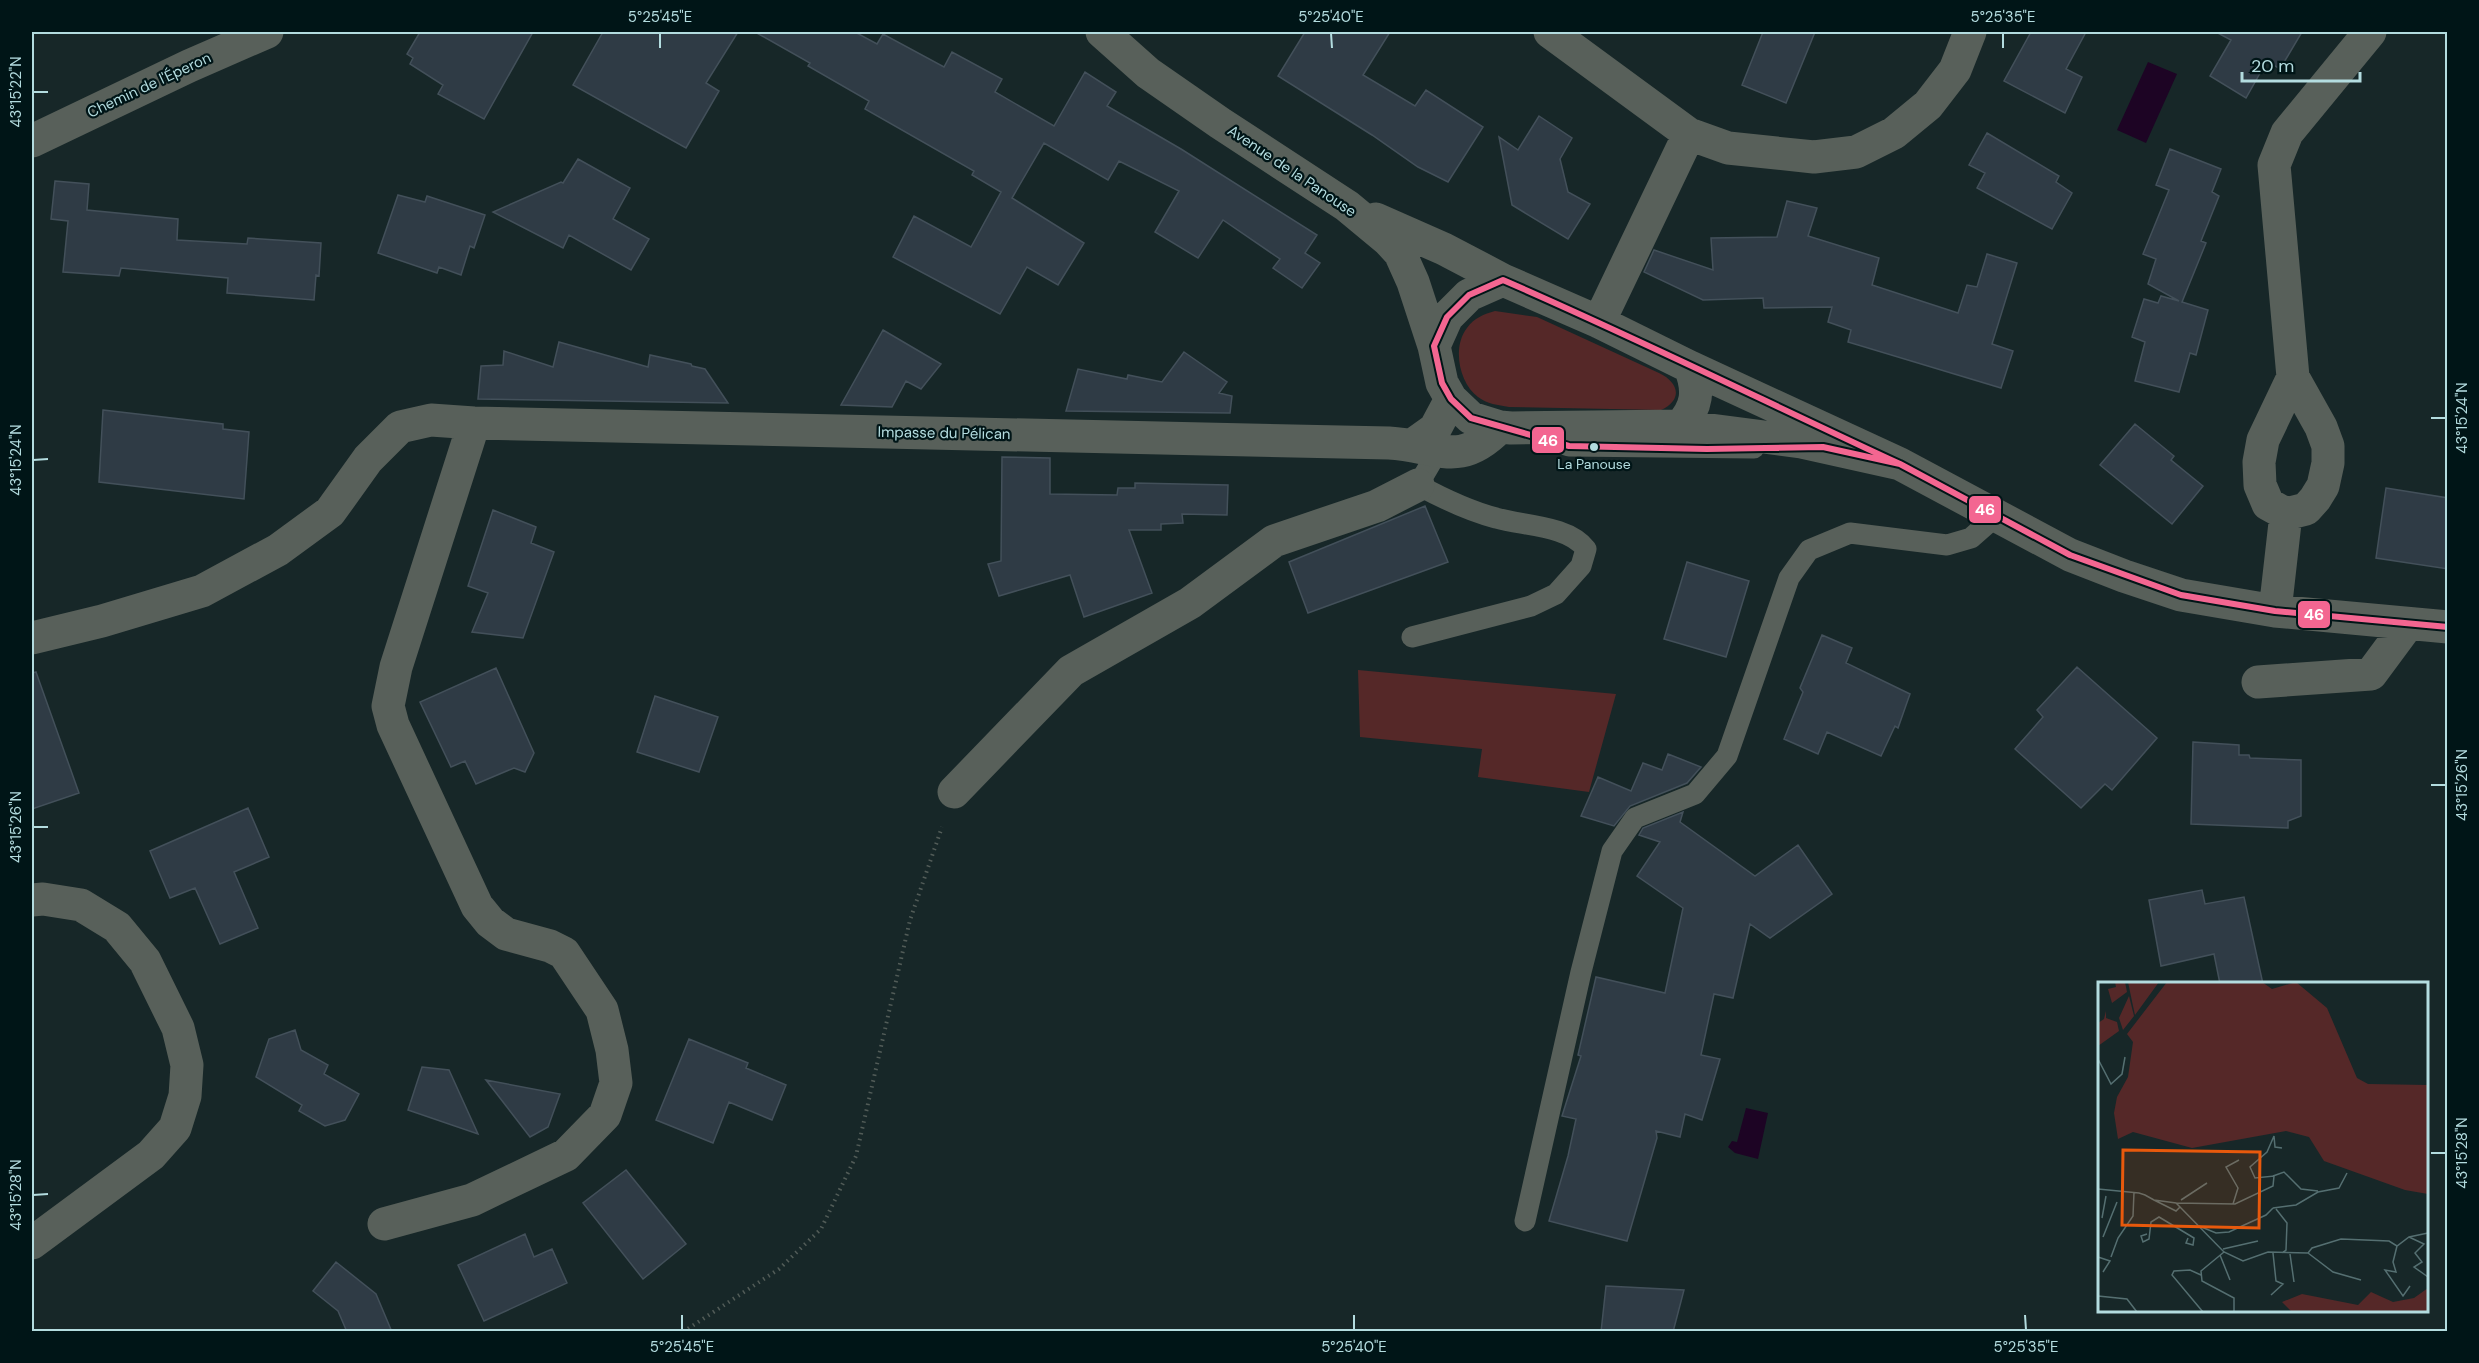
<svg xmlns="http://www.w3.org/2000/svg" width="2479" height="1363" viewBox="0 0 2479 1363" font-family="'DM Sans',sans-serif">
<rect width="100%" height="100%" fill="#172728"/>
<!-- green -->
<path fill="#552828" d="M 1495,311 L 1537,317 L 1659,373 C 1678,382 1684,399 1661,410 L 1509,407 C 1498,405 1487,404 1478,397 C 1459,383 1452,347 1467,328 C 1474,318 1484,314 1495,311 Z
M 1358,670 L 1616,694 L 1589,792 L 1478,777 L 1482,749 L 1360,737 Z"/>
<!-- water -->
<path fill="#1d0424" d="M 2148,62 L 2177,74 L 2146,143 L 2117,130 Z
M 1746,1108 L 1768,1113 L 1758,1159 L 1735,1153 L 1728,1147 L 1732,1141 L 1737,1142 Z"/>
<!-- building -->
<path fill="#2f3b45" stroke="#43505a" stroke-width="1.5" d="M 420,32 L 533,32 L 484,119 L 438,94 L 443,85 L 410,64 L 413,58 L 407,54 Z
M 603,32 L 738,32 L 706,83 L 719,91 L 686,148 L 573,85 Z
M 755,32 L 855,32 L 877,44 L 883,34 L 944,67 L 952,52 L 1002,79 L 995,92 L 1054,126 L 1085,72 L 1116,92 L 1107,106 L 1181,149 L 1317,235 L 1305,253 L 1320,263 L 1302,288 L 1273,268 L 1280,259 L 1223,220 L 1198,258 L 1155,232 L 1179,191 L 1119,161 L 1108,180 L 1044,143 L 1012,198 L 1084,243 L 1058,285 L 1027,267 L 1000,314 L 893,257 L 914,216 L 971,247 L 1001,192 L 972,175 L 974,171 L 865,109 L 869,101 L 808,66 L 810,63 Z
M 1305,32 L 1390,32 L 1363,75 L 1415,106 L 1426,90 L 1483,127 L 1448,182 L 1418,167 L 1372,135 L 1278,76 Z
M 1763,32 L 1815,32 L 1786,103 L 1742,85 Z
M 2031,32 L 2086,32 L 2066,69 L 2082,77 L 2065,113 L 2004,81 Z
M 2216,32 L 2302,32 L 2280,69 L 2267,61 L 2246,98 L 2210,76 L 2231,40 Z
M 1539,116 L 1572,138 L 1560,159 L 1568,192 L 1590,204 L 1568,239 L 1512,205 L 1499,137 L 1518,150 Z
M 1987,133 L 2059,176 L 2056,182 L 2072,193 L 2052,229 L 1977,188 L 1985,173 L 1969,165 Z
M 2170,149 L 2221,169 L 2212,192 L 2219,196 L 2201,241 L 2206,243 L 2182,302 L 2208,310 L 2196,355 L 2190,353 L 2179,392 L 2135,381 L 2145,342 L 2132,337 L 2144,299 L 2158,303 L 2161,296 L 2179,301 L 2148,284 L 2156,259 L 2143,254 L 2169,190 L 2156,185 Z
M 578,159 L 630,188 L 613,219 L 649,239 L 631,270 L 569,235 L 563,248 L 493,212 L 561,182 L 563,183 Z
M 55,181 L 89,184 L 87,210 L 178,219 L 177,240 L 247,244 L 248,238 L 321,243 L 319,276 L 316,275 L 314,300 L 227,293 L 228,278 L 121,268 L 119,276 L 63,272 L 68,221 L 51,219 Z
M 398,195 L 425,202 L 427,196 L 485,215 L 474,248 L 470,246 L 461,275 L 439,267 L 437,273 L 378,253 Z
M 1787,201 L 1817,208 L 1808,236 L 1879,258 L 1872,285 L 1958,313 L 1967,285 L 1977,287 L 1987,254 L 2017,263 L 1992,344 L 2013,351 L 2001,388 L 1848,342 L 1851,330 L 1828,322 L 1832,307 L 1764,308 L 1763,298 L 1703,300 L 1644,272 L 1654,250 L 1713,270 L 1711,238 L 1777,237 Z
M 883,330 L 941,364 L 921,389 L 906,381 L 892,407 L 841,405 Z
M 559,342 L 648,367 L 650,355 L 691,364 L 692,366 L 705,369 L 728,403 L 478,399 L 481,366 L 503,365 L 504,351 L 553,367 Z
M 1184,352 L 1227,382 L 1219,393 L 1232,396 L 1230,413 L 1066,411 L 1078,369 L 1127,379 L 1128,375 L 1162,382 Z
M 103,410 L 223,424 L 223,429 L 249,432 L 244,499 L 99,482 Z
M 2135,424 L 2174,456 L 2171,460 L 2203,486 L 2172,524 L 2100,465 Z
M 1002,457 L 1050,458 L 1050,494 L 1117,495 L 1118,488 L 1135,488 L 1135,483 L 1228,485 L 1227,515 L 1182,514 L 1183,523 L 1161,524 L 1161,530 L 1129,530 L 1152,593 L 1084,617 L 1070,575 L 999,596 L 988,564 L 1001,561 Z
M 2386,488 L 2448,498 L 2448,569 L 2376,558 Z
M 1425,506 L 1448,562 L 1308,613 L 1289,562 Z
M 493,510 L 536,527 L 531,543 L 554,552 L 523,638 L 472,632 L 488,593 L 468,586 Z
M 1687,562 L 1749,581 L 1726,657 L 1664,639 Z
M 1822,635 L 1852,648 L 1846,663 L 1910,694 L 1898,728 L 1895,726 L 1881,756 L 1827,732 L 1818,754 L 1784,739 L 1803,692 L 1800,688 Z
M 2077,667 L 2157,738 L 2112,790 L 2105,784 L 2081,808 L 2015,749 L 2043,717 L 2037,710 Z
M 496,668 L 534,753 L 525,772 L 514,768 L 476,784 L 465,761 L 451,767 L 420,702 Z
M 36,672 L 79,793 L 32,809 L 32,673 Z
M 655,696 L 718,717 L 699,772 L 637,752 Z
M 2193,742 L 2239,745 L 2239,755 L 2249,755 L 2250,758 L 2301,760 L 2301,816 L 2288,821 L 2288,828 L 2191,824 Z
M 1668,754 L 1701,767 L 1687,783 L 1630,806 L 1614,826 L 1581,816 L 1598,777 L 1631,791 L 1643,763 L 1662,770 Z
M 248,808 L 269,857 L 234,872 L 258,928 L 220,944 L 195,888 L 170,898 L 150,851 Z
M 1683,812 L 1680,822 L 1755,876 L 1798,845 L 1832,894 L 1770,938 L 1750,924 L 1733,998 L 1714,994 L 1701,1055 L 1720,1059 L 1702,1120 L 1685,1114 L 1680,1137 L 1656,1131 L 1657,1138 L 1627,1241 L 1549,1221 L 1568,1156 L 1576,1119 L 1562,1116 L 1581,1056 L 1578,1055 L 1596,977 L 1665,993 L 1683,908 L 1637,876 L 1660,842 L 1639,835 L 1643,828 Z
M 2202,890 L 2205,904 L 2244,897 L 2263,984 L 2220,984 L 2214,954 L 2161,966 L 2149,900 Z
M 295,1030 L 301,1050 L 328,1065 L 324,1074 L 359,1094 L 345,1120 L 325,1126 L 299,1111 L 302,1105 L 256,1077 L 269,1039 Z
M 689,1039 L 748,1063 L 746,1068 L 786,1085 L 772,1120 L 729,1102 L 713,1143 L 656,1120 Z
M 422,1067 L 449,1070 L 478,1134 L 408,1110 Z
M 486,1080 L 560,1094 L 548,1127 L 530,1137 Z
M 626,1170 L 686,1244 L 643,1279 L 583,1203 Z
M 525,1234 L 534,1257 L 552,1249 L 567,1283 L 484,1321 L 458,1265 Z
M 336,1262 L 376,1294 L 392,1332 L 347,1332 L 338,1311 L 313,1291 Z
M 1606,1286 L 1684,1290 L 1673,1332 L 1601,1332 Z"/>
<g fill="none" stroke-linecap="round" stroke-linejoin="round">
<!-- path -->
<path stroke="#525c58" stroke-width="4" stroke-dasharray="1.5 4.5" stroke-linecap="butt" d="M 683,1332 L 779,1269 L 821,1229 L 856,1156 L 910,920 L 942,827"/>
<!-- service -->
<path stroke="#58605a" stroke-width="21" d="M 1537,436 L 1569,446 L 1754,448
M 1412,637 L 1531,606 L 1556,594 L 1581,566 L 1586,549 C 1568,525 1523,526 1496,518 C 1469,511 1442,498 1418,485 L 1438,451
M 1525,1221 L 1581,972 L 1612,851 L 1635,818 L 1695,794 L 1727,756 L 1789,578 L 1809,550 L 1850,533 L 1947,545 L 1971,538 L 1996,516"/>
<!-- minor -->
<path stroke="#58605a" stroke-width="33" d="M 1102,32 L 1148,73 L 1220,123 L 1347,206 L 1388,240 L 1400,253 L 1413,282 L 1434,346
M 1550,32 L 1689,134 L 1728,148 L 1814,157 L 1856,152 L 1894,133 L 1928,105 L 1955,70 L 1970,32
M 32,141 L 189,66 L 267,32
M 1376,219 L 1444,249 L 1503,280
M 1599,322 L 1689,134
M 2293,377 L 2263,440 L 2259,462 L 2260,485 L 2268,504 L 2286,514 L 2306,509 L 2315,499 L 2323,486 L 2328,463 L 2328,446 L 2321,427 L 2293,377 L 2274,165 L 2287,133 L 2370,32
M 1680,426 C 1698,407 1699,390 1690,367
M 1414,444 L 1435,429 L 1451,399
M 1900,464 L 1801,442 L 1680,426 L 1511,428 L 1500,427 L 1471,418 L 1451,399 L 1442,383 L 1434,346 L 1447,317 L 1469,295 L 1503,280 L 1599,322 L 1690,367 L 1900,464 L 2070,555 L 2124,576 L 2181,595 L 2275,611 L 2448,627
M 2275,611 L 2286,514
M 32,638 L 102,621 L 202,591 L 278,550 L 330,512 L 368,459 L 400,427 L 431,420 L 474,423 L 1389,443 C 1439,446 1459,469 1500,427
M 2258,682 L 2371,674 L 2408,624
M 954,792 L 1071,671 L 1190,603 L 1274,541 L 1377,506 L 1418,485
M 32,900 L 43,899 L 81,905 L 117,927 L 145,961 L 178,1028 L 187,1065 L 185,1096 L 175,1128 L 151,1155 L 32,1243
M 384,1224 L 472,1200 L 566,1155 L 605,1115 L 616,1083 L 612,1050 L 602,1010 L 564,953 L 550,946 L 506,934 L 490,922 L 477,906 L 393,725 L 388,706 L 396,667 L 474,423"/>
<!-- bus-1 casing -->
<g stroke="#001517" stroke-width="10">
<path id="bus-1" d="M 1503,280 C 1637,338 1768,403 1900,464 L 1823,447 L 1707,449 L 1569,446 L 1471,418 L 1451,399 L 1442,383 L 1434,346 L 1447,317 L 1469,295 Z
M 1900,464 L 2070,555
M 2070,555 L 2181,595
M 2070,555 L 2181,595
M 2181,595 L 2275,611 L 2448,627"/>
</g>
<!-- bus-1 -->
<use href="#bus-1" stroke="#f36691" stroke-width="6"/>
</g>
<!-- ticks -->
<path fill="none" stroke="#b3dcdf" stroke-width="2" d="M 660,33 L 660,48M 1331,33 L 1332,48M 2003,33 L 2003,48M 33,92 L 48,92M 2431,418 L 2446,418M 33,460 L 48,459M 2431,785 L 2446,785M 33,827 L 48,827M 2431,1153 L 2446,1153M 33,1195 L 48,1194M 682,1315 L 682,1330M 1354,1315 L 1354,1330M 2025,1315 L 2026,1330"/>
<!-- markers -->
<circle fill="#b3dcdf" stroke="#001517" stroke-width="2" cx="1594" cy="447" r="5"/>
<g text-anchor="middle" stroke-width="4.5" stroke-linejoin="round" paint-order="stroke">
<!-- bus labels -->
<g font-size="14" fill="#b3dcdf" stroke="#001517">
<text x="1594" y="469">La Panouse</text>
</g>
<!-- street labels -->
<g font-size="15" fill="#b3dcdf" stroke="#001517">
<text transform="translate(149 85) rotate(-25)" y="5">Chemin de l'Éperon</text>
<text transform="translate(1292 171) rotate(34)" y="5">Avenue de la Panouse</text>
<text transform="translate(944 433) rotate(1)" y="5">Impasse du Pélican</text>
</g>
</g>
<!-- overview -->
<g transform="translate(2098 982)">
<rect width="330" height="330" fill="#172728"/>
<path d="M 17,0 L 27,0 L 29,10 L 14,21 L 10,7 L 18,5 ZM 30,0 L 61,0 L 37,33 L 35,24 ZM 69,0 L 164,0 L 174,7 L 198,0 L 229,26 L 259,96 L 270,102 L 330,103 L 330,212 L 307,208 L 226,179 L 211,155 L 188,149 L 94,166 L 35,150 L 20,157 L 16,131 L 19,115 L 30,95 L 35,60 L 29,52 ZM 31,14 L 36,34 L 25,48 L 21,36 ZM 8,29 L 8,36 L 19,40 L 21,49 L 0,64 L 0,41 L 6,37 ZM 330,306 L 330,330 L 194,330 L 184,320 L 204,312 L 260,323 L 273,310 L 295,320 L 316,316 Z" fill="#552828"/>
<path fill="none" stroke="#556f71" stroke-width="1.5" d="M 0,77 L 13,102 L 24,92 L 27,75M 175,194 L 186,190 L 203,207 L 220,209M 0,207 L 41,211 L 47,213 L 56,218 L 78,229 L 82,225 L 78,221 L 56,218M 83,218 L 109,201M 78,221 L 137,222 L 175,204 L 176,194 L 157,196 L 152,185 L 169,170 L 176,154 L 177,165 L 184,166M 135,222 L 140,206 L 128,185 L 141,178M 82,225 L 126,270 L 145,279 L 170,270 L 210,271 L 214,266 L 243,257 L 291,259 L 299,264 L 311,255 L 330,251M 175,226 L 198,223 L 220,210 L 241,206 L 249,191M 178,227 L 189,241 L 188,268 L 184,271M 4,236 L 8,214M 101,244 L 118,251 L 131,250 L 168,233 L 175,226M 49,252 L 43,254 L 45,260 L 51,257 L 53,240 L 61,235 L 96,256 L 95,263 L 88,261 L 90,256M 5,255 L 19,220M 311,255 L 326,262 L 317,271 L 324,280 L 316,285 L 330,295M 299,264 L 295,280 L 298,290 L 287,288 L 305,314 L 312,304M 125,267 L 160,259M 126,270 L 103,289 L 104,299 L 136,316 L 136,330M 210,271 L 235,290 L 263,298M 192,272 L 196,300M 122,273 L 132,298M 0,275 L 12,279 L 5,290M 13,275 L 20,256 L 35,234 L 36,210M 103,293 L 92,288 L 76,289 L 74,293 L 105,330M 173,313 L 185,302 L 178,299 L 175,271M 0,314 L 29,317 L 39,330"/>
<path fill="#e8590c" fill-opacity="0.15" stroke="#e8590c" stroke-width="3" d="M 25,168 L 162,170 L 161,246 L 24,243 Z"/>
<rect width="330" height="330" fill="none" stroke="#b3dcdf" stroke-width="3"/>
</g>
<g stroke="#001517" stroke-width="2">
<rect x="1531" y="426" width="34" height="28" rx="6" fill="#f36691"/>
<rect x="1968" y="495" width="34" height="29" rx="6" fill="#f36691"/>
<rect x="2297" y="600" width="34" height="29" rx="6" fill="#f36691"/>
</g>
<g font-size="16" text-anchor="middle" font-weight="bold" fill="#fff">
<text x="1548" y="446">46</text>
<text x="1985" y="515">46</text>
<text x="2314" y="620">46</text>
</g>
<!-- border -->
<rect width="2479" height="1363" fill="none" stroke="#001517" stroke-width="66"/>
<!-- scale -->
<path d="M2242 72v9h118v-9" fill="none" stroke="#b3dcdf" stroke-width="3"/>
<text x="2251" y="72" font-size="18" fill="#b3dcdf" stroke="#001517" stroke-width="4.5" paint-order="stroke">20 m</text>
<rect x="33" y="33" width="2413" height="1297" fill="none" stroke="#b3dcdf" stroke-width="2"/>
<g font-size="15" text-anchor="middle" fill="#b3dcdf">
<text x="660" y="22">5°25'45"E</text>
<text x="1331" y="22">5°25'40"E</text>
<text x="2003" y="22">5°25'35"E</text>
<text transform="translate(16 92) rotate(-90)" y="5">43°15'22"N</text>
<text transform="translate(2462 418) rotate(-90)" y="5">43°15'24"N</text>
<text transform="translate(16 460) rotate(-90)" y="5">43°15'24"N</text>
<text transform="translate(2462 785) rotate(-90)" y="5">43°15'26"N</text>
<text transform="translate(16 827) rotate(-90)" y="5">43°15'26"N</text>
<text transform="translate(2462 1153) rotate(-90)" y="5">43°15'28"N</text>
<text transform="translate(16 1195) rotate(-90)" y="5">43°15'28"N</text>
<text x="682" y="1352">5°25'45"E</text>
<text x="1354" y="1352">5°25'40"E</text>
<text x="2026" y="1352">5°25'35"E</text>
</g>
</svg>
